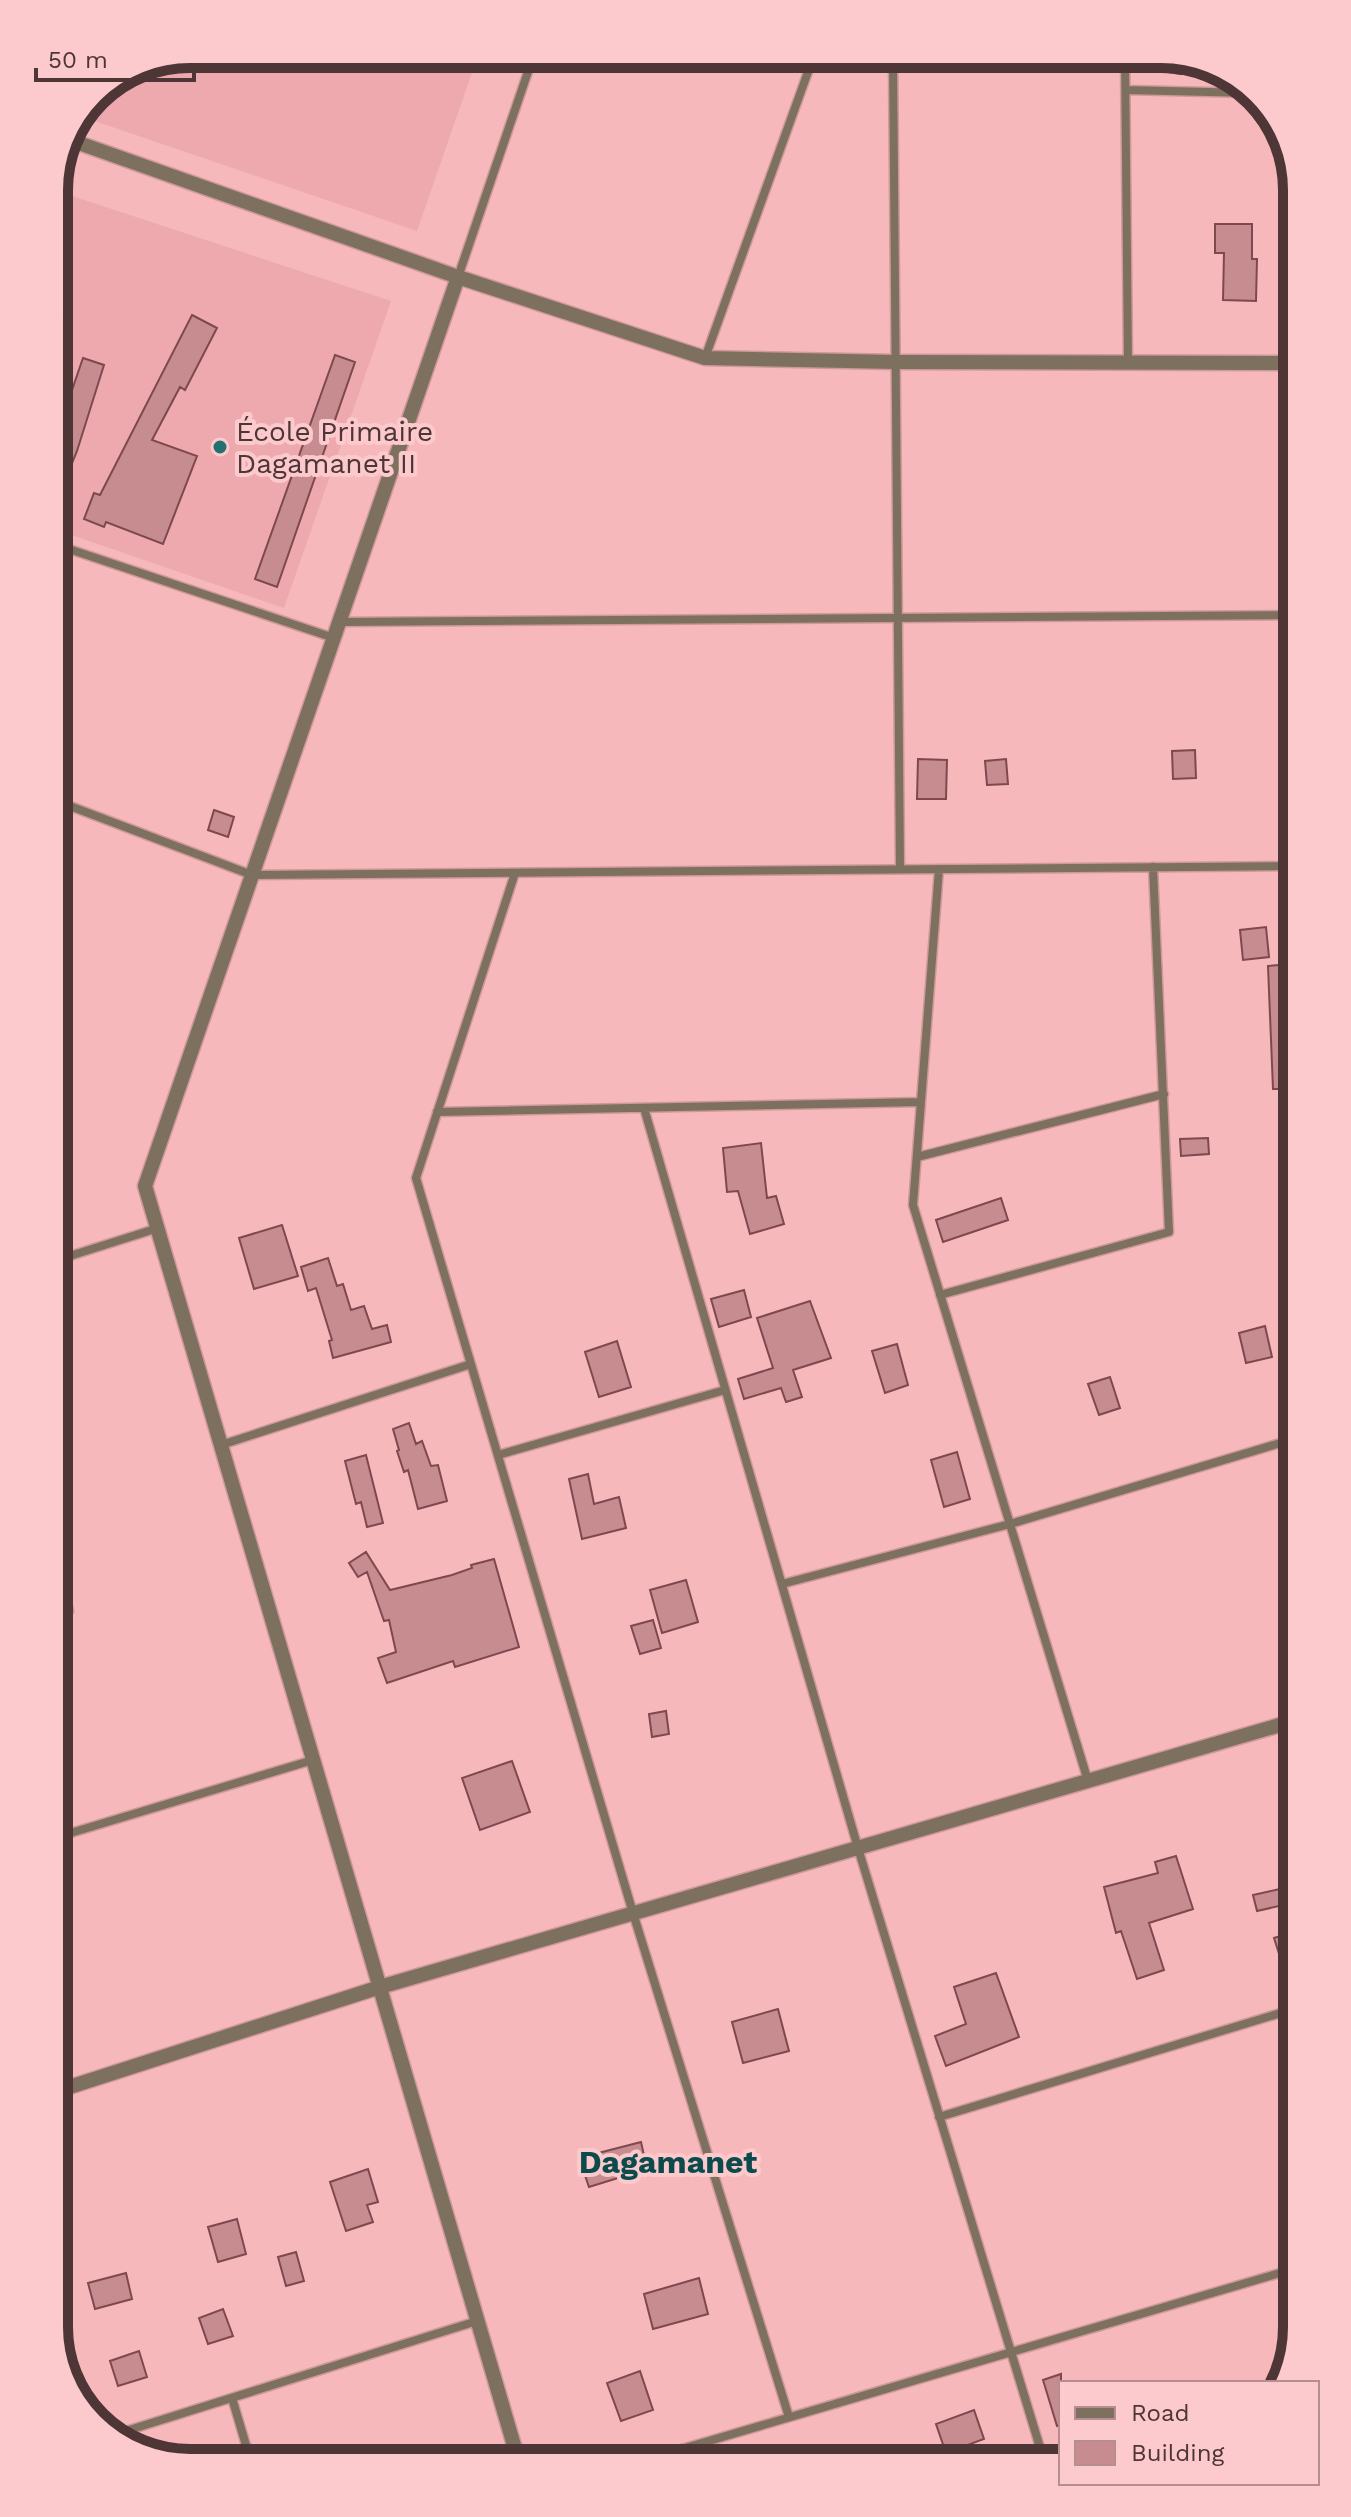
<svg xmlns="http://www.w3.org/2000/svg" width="1351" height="2517" viewBox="0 0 1351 2517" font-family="'Work Sans',sans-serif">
<rect width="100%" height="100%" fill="#f7b8bc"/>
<!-- built -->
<path fill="#eda9ad" d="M 476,61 L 417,231 L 83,117 L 94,93 L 138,64 Z
M 54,190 L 391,301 L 284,608 L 54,529 Z"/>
<!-- building -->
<path fill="#c78c90" stroke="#7e494e" stroke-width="2" d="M 1157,54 L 1171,54 L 1184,59 L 1181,74 L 1154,70 Z
M 1215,224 L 1252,224 L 1252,259 L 1257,259 L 1256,301 L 1223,300 L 1224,253 L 1215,253 Z
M 192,315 L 217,328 L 185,390 L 180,387 L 152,440 L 197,456 L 163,544 L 106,522 L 104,527 L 84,519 L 94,493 L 100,495 Z
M 335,355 L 355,362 L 277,587 L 255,579 Z
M 83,358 L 104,365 L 77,451 L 55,505 L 54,431 L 58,421 L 61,422 Z
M 1195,750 L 1196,778 L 1173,779 L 1172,751 Z
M 918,759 L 947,760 L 946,799 L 917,799 Z
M 1006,759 L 1008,784 L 987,785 L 985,761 Z
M 214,810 L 234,817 L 228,837 L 208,830 Z
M 1266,927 L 1269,957 L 1243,960 L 1240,930 Z
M 1291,964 L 1297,1089 L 1273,1089 L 1268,966 Z
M 1208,1138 L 1209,1154 L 1181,1156 L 1180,1139 Z
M 761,1143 L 767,1198 L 776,1196 L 784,1224 L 750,1234 L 738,1191 L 727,1192 L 723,1148 Z
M 1001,1198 L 1008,1220 L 943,1242 L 936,1220 Z
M 282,1225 L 298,1276 L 254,1289 L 239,1238 Z
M 328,1258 L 337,1286 L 343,1284 L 351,1310 L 364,1306 L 372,1329 L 387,1325 L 391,1342 L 333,1358 L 329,1341 L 332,1340 L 316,1288 L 308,1291 L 301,1267 Z
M 744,1290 L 751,1317 L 719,1327 L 711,1299 Z
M 810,1301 L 831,1358 L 793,1370 L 802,1397 L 786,1402 L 781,1388 L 744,1399 L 738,1379 L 773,1368 L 757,1318 Z
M 1265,1326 L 1272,1357 L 1246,1363 L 1239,1333 Z
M 617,1341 L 631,1387 L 599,1397 L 585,1352 Z
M 897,1344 L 908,1385 L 885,1393 L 872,1351 Z
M 1110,1377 L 1120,1408 L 1099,1415 L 1088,1384 Z
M 409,1423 L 416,1444 L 422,1441 L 431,1466 L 438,1465 L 447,1501 L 418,1509 L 408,1470 L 404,1472 L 397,1451 L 399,1450 L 393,1429 Z
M 957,1452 L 970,1499 L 944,1507 L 931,1460 Z
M 366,1455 L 383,1523 L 367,1527 L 361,1502 L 356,1504 L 345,1461 Z
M 588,1474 L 594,1504 L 619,1497 L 626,1528 L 582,1539 L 569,1479 Z
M 366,1552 L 390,1590 L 452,1575 L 472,1568 L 471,1565 L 494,1559 L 519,1647 L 455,1667 L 453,1661 L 387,1683 L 378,1658 L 396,1652 L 389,1620 L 384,1621 L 367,1572 L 358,1577 L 349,1563 Z
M 686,1580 L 698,1622 L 662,1633 L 650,1590 Z
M 653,1620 L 661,1648 L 640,1654 L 631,1626 Z
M 666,1711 L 669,1734 L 652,1737 L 649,1714 Z
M 512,1761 L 530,1812 L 480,1830 L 462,1778 Z
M 1176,1856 L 1193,1909 L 1149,1923 L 1164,1970 L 1137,1979 L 1121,1931 L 1116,1933 L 1104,1887 L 1158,1873 L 1155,1862 Z
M 1284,1888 L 1288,1904 L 1257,1911 L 1253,1895 Z
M 1297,1931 L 1297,1955 L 1281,1960 L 1274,1938 Z
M 996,1973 L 1019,2037 L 946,2066 L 935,2036 L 966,2024 L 954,1987 Z
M 778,2009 L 789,2051 L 743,2063 L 732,2022 Z
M 641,2142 L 647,2169 L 589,2187 L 579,2158 Z
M 368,2169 L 378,2202 L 367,2205 L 373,2222 L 346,2231 L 330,2182 Z
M 237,2219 L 246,2254 L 218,2262 L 208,2227 Z
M 296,2252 L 304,2281 L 286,2286 L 278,2257 Z
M 126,2273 L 132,2299 L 95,2309 L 88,2283 Z
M 699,2278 L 708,2314 L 653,2329 L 644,2294 Z
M 223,2309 L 233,2336 L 208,2344 L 199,2318 Z
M 139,2351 L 147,2377 L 118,2386 L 110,2361 Z
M 640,2371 L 653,2410 L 621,2421 L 607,2383 Z
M 1061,2374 L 1061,2425 L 1057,2426 L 1043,2380 Z
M 974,2410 L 984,2439 L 946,2453 L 936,2424 Z"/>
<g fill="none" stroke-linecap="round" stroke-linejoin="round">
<!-- minor casing -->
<g stroke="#ce999c" stroke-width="11">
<path id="minor" d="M 1125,55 L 1128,363
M 893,57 L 900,869
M 1126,90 L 1251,93
M 458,277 L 532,60
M 705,358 L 813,58
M 54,544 L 334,638
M 339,622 L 1297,615
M 54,800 L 252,875 L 1297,866
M 939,869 L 913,1205 L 1088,1781
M 515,873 L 416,1178 L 633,1913 L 789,2417
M 644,1108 L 858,1848 L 1042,2454
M 437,1112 L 921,1102
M 917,1157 L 1164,1094
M 54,1261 L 158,1228
M 940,1295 L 1169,1232 L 1153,867
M 221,1445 L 471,1364
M 498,1455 L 725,1390
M 782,1584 L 1010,1524 L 1297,1438
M 54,1615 L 69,1611 L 54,1556
M 54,1838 L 313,1760
M 939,2117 L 1297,2008
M 232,2398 L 251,2462
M 110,2436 L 477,2321
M 651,2458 L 1297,2268"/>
</g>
<!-- tertiary casing -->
<g stroke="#ce999c" stroke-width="17">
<path id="tertiary" d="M 73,141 L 458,277 L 705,358 L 895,362 L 1297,363
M 458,277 L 145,1186 L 518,2459
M 54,2092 L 380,1987 L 1297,1720"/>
</g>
<!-- minor -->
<use href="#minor" stroke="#7e705e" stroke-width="8"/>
<!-- tertiary -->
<use href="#tertiary" stroke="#7e705e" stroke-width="14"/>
</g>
<!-- markers -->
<circle fill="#246f6f" stroke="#fcc9cc" stroke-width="3" cx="220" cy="447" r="8"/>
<g text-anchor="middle" stroke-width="8" stroke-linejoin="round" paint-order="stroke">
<!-- poi labels -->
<g font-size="28" fill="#4e3536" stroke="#fcc9cc" text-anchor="start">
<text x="236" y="441">École Primaire<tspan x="236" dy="32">Dagamanet II</tspan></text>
</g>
<!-- quarter labels -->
<g font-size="32" font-weight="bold" fill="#0b4b4c" stroke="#fcc9cc">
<text x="668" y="2173">Dagamanet</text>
</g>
</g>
<!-- crop -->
<path d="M0 0H1351V2517H0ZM190 68H1161A122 122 0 0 1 1283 190V2327A122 122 0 0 1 1161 2449H190A122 122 0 0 1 68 2327V190A122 122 0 0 1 190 68Z" fill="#fcc9cc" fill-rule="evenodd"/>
<path fill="none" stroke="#4e3536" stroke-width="10" d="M190 68H1161A122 122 0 0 1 1283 190V2327A122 122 0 0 1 1161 2449H190A122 122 0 0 1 68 2327V190A122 122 0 0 1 190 68Z"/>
<!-- legend -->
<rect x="1059" y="2381" width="260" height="104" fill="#fcc9cc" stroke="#b68e90" stroke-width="2"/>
<rect x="1075" y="2407" width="40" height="12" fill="#7e705e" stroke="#b68e90" stroke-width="2"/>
<text x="1131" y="2421" font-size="24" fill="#4e3536">Road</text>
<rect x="1075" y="2441" width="40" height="24" fill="#c78c90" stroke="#b68e90" stroke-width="2"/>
<text x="1131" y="2461" font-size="24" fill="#4e3536">Building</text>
<!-- scale -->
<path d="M36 68v12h158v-12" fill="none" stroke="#4e3536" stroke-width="4"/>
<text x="48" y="68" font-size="24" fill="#4e3536" stroke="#fcc9cc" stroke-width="6" paint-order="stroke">50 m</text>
</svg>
